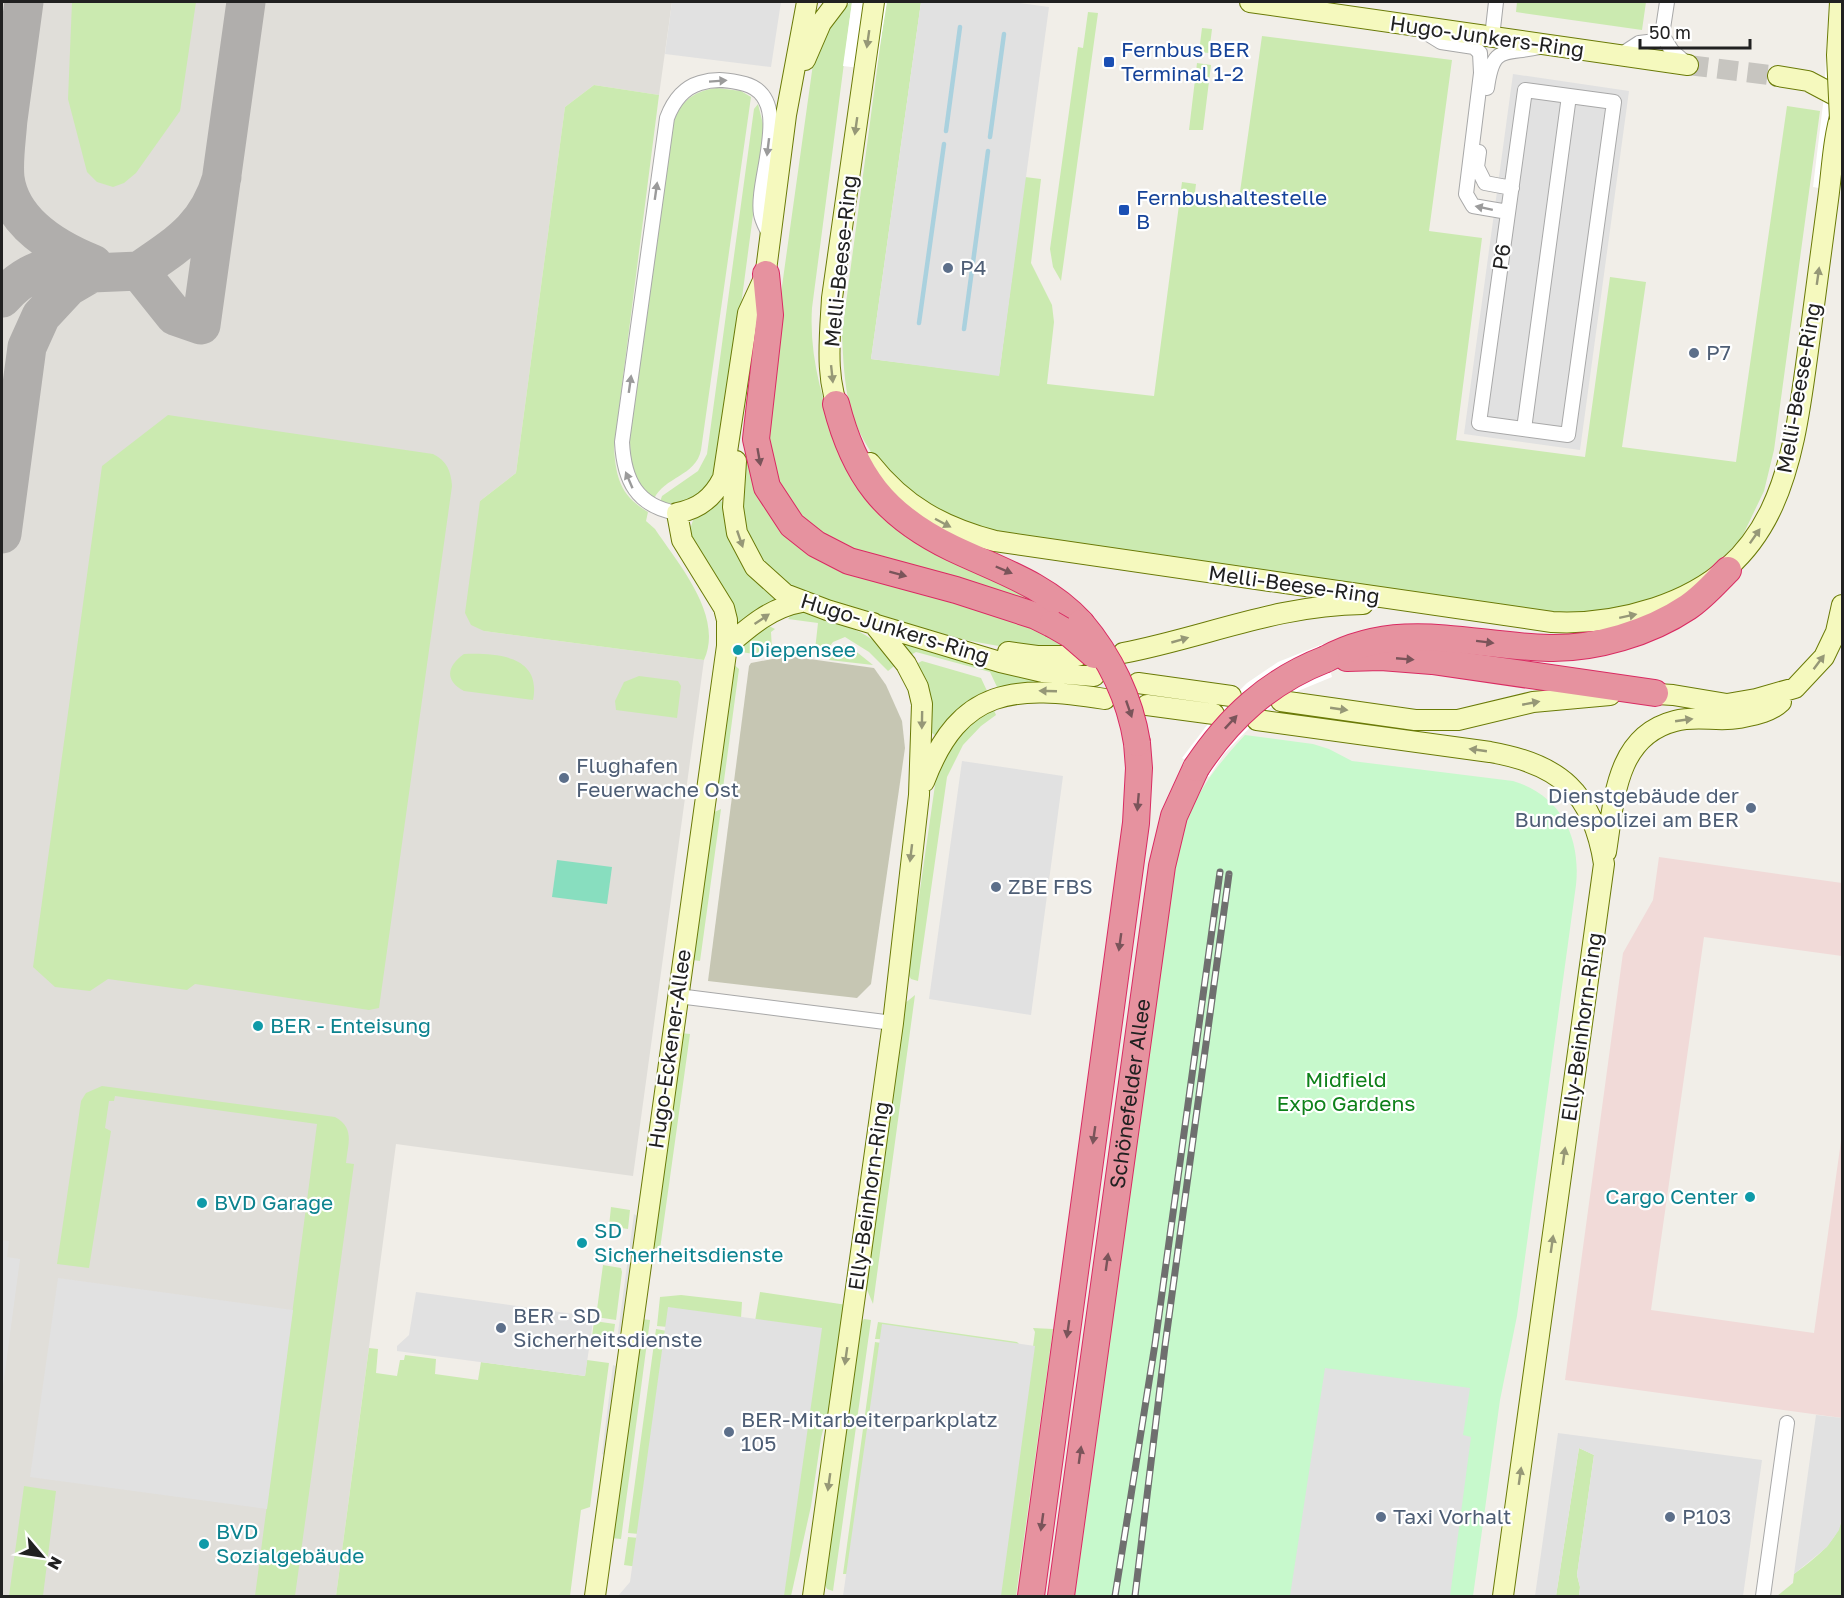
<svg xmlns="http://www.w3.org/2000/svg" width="1844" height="1598" viewBox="0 0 1844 1598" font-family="'Golos Text',sans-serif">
<rect width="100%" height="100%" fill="#f1eee8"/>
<!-- commercial -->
<path fill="#f1dad8" d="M 1659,857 L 1842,883 L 1842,956 L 1704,937 L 1651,1310 L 1814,1333 L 1842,1134 L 1842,1418 L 1565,1380 L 1623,953 L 1653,900 Z"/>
<!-- airport -->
<path fill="#e0ded9" d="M 2,2 L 672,2 L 659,95 L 594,85 L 565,107 L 516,473 L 480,501 L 484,631 L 704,660 L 633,1176 L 396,1144 L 336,1596 L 2,1596 Z"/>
<!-- construction -->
<path fill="#c6c6b3" d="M 788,656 L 874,668 L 886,685 L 902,721 L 905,748 L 871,984 L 857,998 L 708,981 L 749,666 L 751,663 Z"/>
<!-- grass -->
<path fill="#cbeab0" d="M 72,2 L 196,2 L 180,111 L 136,173 L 124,183 L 113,187 L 97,182 L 87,172 L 68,99 Z
M 850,2 L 852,2 L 812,308 C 809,355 822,400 838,444 L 1054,609 L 835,546 L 786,503 L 767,459 L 765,408 L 813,64 L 830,23 Z
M 886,2 L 921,2 L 871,359 L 999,375 L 1025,177 L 1041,179 L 1031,263 L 1052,305 L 1054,322 L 1047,384 L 1154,396 L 1182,182 L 1196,184 L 1194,200 L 1238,206 L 1262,36 L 1452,60 L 1429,231 L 1482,238 L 1456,440 L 1585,457 L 1610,277 L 1646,282 L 1622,447 L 1736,462 L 1787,106 L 1820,111 L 1774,450 L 1764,491 L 1742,537 L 1711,570 L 1679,593 L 1583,618 L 995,535 C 931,518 869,474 850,407 C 844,383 843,357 842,333 Z
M 1517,2 L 1646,2 L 1642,30 L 1516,12 Z
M 1088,12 L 1098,13 L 1061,281 L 1053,267 L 1050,249 L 1078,47 L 1083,48 Z
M 1202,28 L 1212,29 L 1209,53 L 1199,52 Z
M 1197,63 L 1211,65 L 1203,130 L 1189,130 Z
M 594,85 L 659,95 L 614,448 C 616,479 621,496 648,512 L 646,521 L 655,529 C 679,565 724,616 704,660 L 484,631 L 471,625 L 465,613 L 480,501 L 516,473 L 565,107 Z
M 717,88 L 741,91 L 751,97 L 701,450 C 696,476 664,477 654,499 C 633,485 630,462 630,438 L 672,128 C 678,104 691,91 717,88 Z
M 758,104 L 764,128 L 762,147 L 720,464 C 705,491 696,510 660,502 L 662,496 L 698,471 L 707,454 L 754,109 Z
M 168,415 L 433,454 C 447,461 451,471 452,486 L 379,1008 L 369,1010 L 195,984 L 187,990 L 108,979 L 90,991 L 55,987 L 33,967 L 102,466 Z
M 746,446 L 781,524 L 1039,629 L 1064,647 L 1010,648 L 965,640 L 821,600 L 788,586 L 766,568 L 747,537 L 740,492 Z
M 719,501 L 724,502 L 751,575 L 779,600 L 741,624 L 738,623 L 689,533 L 693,520 Z
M 804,612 C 844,624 869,630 898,663 L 888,671 L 869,652 L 845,637 L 833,642 L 826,651 L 815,650 L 818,623 L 788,619 L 792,614 Z
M 767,625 L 775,629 L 771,632 L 772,650 L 754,654 L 735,651 Z
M 898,638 L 1094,683 L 1096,688 L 1034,683 L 998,689 L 990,672 L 916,652 L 909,656 Z
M 848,645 L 873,665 L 829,660 L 839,646 Z
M 464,654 C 496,653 542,655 533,700 L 464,691 C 444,680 447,666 464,654 Z
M 922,661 L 981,678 L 988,693 C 968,703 945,715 936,736 L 929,731 L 914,665 Z
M 731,662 L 739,669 L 723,788 L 715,780 Z
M 639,676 L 678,681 L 681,686 L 677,718 L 616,710 L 615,701 L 624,682 Z
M 993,708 L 996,715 L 981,726 L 963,745 L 947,777 L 918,981 L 911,979 L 908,974 L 937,771 L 964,728 Z
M 721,809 L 700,961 L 692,960 L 710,814 Z
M 915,995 L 873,1304 L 865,1285 L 904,1004 Z
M 680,1033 L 690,1034 L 660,1249 L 652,1247 Z
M 102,1086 L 335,1117 C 355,1128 348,1143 346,1163 L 354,1164 L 295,1596 L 255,1596 L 317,1124 L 115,1096 L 114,1101 L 109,1101 L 105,1128 L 111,1131 L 89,1268 L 57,1264 L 81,1101 L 86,1093 Z
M 611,1207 L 630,1210 L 628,1229 L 609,1226 Z
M 603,1265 L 621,1268 L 622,1272 L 616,1320 L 596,1317 Z
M 760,1292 L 847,1305 L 834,1401 L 827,1415 L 821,1438 L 811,1506 L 791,1596 L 784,1596 L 755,1321 Z
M 681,1295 L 742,1302 L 741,1318 L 668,1327 L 657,1326 L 660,1297 Z
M 641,1319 L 650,1320 L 621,1539 L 611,1538 Z
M 864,1319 L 871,1320 L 833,1591 L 827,1589 L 824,1583 L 859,1326 Z
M 594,1321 L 615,1324 L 613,1339 L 592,1337 Z
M 878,1322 L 1017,1342 L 1019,1344 L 875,1339 Z
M 1033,1328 L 1053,1329 L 1016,1596 L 998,1596 L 1035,1332 Z
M 656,1329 L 667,1331 L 639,1534 L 628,1533 Z
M 875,1342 L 881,1343 L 849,1574 L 843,1574 Z
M 369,1348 L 378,1349 L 376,1373 L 397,1376 L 400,1360 L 404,1360 L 405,1355 L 436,1359 L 435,1374 L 478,1380 L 481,1362 L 585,1376 L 587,1360 L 609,1363 L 590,1507 L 581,1510 L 570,1596 L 336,1596 Z
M 1579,1448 L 1594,1455 L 1577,1575 L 1580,1587 L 1579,1596 L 1556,1596 Z
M 24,1486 L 56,1491 L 43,1596 L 9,1596 Z
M 1842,1519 L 1842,1596 L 1777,1596 L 1793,1583 L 1794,1574 C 1813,1560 1836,1543 1842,1519 Z
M 628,1537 L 639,1538 L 701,1576 L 624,1565 Z"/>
<!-- park -->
<path fill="#c7f9cc" d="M 1245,735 L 1313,744 L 1329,749 L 1352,761 L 1513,781 C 1561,795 1581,837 1576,885 L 1517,1316 L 1500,1400 L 1473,1596 L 1075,1596 L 1176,853 C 1192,799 1207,776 1245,735 Z"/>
<!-- pitch -->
<path fill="#88debf" d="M 557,860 L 612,867 L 607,904 L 552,897 Z"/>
<!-- parking -->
<path fill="#e1e1e1" d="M 672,2 L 781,2 L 771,67 L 665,54 Z
M 921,2 L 1013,2 L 1049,7 L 999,376 L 871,359 Z
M 1513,74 L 1629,91 L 1580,450 L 1464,434 Z
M 962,761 L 1063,776 L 1031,1015 L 929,999 Z
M 634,1214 L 639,1217 L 623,1340 L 617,1340 Z
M 2,1240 L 9,1241 L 7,1257 L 20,1259 L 2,1394 Z
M 58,1278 L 293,1310 L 267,1509 L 30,1477 Z
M 416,1292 L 588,1316 L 593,1321 L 585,1376 L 397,1351 L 397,1346 L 409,1335 Z
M 668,1307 L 822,1328 L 784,1596 L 618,1596 L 630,1582 Z
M 882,1324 L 1035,1346 L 1001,1596 L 843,1596 Z
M 613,1365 L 619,1367 L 606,1456 L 602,1454 Z
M 1325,1368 L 1470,1388 L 1463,1435 L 1471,1437 L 1450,1596 L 1290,1596 Z
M 1816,1415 L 1842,1418 L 1842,1519 L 1839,1530 L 1827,1547 L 1794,1574 Z
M 1558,1433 L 1762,1460 L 1743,1596 L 1579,1596 L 1580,1587 L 1577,1575 L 1594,1455 L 1579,1448 L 1556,1596 L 1535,1596 Z"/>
<!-- pier -->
<path fill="#fff" d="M 852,2 L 887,2 L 876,70 L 843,66 Z
M 1829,2 L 1842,2 L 1842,192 L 1813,187 L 1824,96 Z
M 1323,644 L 1332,677 L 1286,696 L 1264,713 L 1224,754 L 1209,777 L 1182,758 L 1214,716 L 1247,683 L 1278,662 Z"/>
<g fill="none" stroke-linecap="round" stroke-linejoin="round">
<!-- stream -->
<path stroke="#aad1de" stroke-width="4.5" d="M 946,131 L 960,27
M 990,137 L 1004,34
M 919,323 L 944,144
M 964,329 L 988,151"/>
<!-- taxiway -->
<path stroke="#b0aeac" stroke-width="39" d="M 8,118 C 7,137 3,159 5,178 C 11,223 56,249 93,264
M 5,142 L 24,2
M 222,177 C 207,227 180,243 139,271 L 175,316 L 201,325 L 246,2
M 2,298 C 26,270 58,260 93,264
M 2,534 L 27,347 L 41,316 L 68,287 L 92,273 L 139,271"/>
<!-- secondary-tunnel -->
<path stroke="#c7c5c0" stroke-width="20" stroke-dasharray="20 10" stroke-linecap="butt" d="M 1688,65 L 1778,76"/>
<!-- street casing -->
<g stroke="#a8a8a8" stroke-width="16">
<path id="street" d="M 1667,2 L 1662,35 L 1672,51 L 1686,63
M 1420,29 L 1441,42 L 1474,47 L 1480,53 L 1481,73 L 1466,194 L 1473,206 L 1508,212
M 1492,37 L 1496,2
M 1619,56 L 1639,43 L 1656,41 L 1662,35
M 1487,88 C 1493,44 1503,55 1540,47
M 1525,90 L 1614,102 L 1568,435 L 1479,423 Z
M 1479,152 L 1477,167 L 1485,183 L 1512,188
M 1524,429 L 1569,96
M 677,513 C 637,506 624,481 622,442 L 667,118 C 673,102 683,88 700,83 C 716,78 730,80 745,84 C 795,98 755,179 761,214 C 762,221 767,229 770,236
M 678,996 L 893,1023
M 1763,1596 L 1787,1423"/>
</g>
<!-- secondary casing -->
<g stroke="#6a7a07" stroke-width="22">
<path id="secondary" d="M 1250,2 L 1688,65
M 805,60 L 821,23 L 837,2
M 1778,76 L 1808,81 L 1842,99
M 764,286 L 786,115 L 807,2
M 842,417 C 824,382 830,336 832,298 L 874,2
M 736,461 L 733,507 L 737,533 L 755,567 L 785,594 L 827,610 L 1000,662 L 1043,672 L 1094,676
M 870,463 C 904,506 942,527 995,541 L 1552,622 C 1587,624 1621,619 1655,608 C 1776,568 1792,470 1807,358 C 1814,305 1821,253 1828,200 C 1832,171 1833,138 1842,110
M 727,646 C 750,626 772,607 802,602
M 1008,652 L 1037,656 L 1078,656
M 1123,653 C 1206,637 1276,605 1363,604
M 1138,683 L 1231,696
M 1642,693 L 1673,695 L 1727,704 L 1756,699 L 1795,688 L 1824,657 L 1836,632 L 1842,605
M 1281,701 L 1415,720 L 1458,720 L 1533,702 L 1610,695
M 1147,705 L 1214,714
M 1257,720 L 1490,752 C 1560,764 1593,793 1604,864 L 1503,1596
M 924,782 C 960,686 1015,685 1105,699
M 1606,852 C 1614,802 1615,736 1675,721 C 1697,715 1718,722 1739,718 C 1753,715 1771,712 1781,702
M 595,1596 L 727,646 L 727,620 L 724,608 L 682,540 L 677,513 C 699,509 713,498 723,478 L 748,313 L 766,274
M 813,1596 L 893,1023 L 919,795 L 922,704 L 918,687 L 906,664 L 873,623"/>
</g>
<!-- highway casing -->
<g stroke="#d92b62" stroke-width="28">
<g id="highway">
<path d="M 766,274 L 770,315 L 756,439 L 767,487 L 792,525 L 816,544 L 849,561 L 956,590 L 1036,616 L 1052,624"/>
<path d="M 836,404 C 854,475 884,515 952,548 C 998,570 1045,584 1081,623"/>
<path d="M 1347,658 L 1381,657 L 1432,661 L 1655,693"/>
<path d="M 1326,659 C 1400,619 1470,646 1549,648 C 1595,649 1649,633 1688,607 C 1703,597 1715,583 1728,570"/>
<path d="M 1031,1596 L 1136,823 L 1139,768 L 1137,743"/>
<path id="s1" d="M 1061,1596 L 1162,866 L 1174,816 L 1196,768"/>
</g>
</g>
<!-- street -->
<use href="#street" stroke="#fff" stroke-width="14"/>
<!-- secondary -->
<use href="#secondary" stroke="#f5f9be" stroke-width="20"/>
<!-- highway -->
<use href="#highway" stroke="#e6929f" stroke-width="26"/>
<!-- rail casing -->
<g stroke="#6f6f6f" stroke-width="7">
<path id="rail" d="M 1115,1596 L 1155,1344 L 1220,872
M 1135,1596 L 1165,1346 L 1229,874"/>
</g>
<!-- rail -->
<use href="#rail" stroke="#fff" stroke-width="4.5" stroke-dasharray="14" stroke-linecap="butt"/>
<!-- secondary-bridge casing -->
<g stroke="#6a7a07" stroke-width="22" stroke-linecap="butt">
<path id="secondary-bridge" d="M 1840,119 L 1837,55 L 1840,2"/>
</g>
<!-- highway-bridge casing -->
<g stroke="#d92b62" stroke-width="28" stroke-linecap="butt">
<path id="highway-bridge" d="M 1081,623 C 1110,657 1130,699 1137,743
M 1052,624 L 1071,635 L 1094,655
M 1196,768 C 1229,718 1269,681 1326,659"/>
</g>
<!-- secondary-bridge -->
<use href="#secondary-bridge" stroke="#f5f9be" stroke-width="20"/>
<!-- highway-bridge -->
<use href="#highway-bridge" stroke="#e6929f" stroke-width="26"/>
</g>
<!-- one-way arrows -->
<defs><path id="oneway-solid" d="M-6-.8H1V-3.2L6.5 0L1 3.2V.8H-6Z" transform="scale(1.5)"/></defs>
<g fill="#969877">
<use href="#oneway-solid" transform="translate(868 39) rotate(98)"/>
<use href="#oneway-solid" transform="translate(856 126) rotate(98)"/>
<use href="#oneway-solid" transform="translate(1818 276) rotate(-82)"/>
<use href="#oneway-solid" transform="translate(832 374) rotate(84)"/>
<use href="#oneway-solid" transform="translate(943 523) rotate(28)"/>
<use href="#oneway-solid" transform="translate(1755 536) rotate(-55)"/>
<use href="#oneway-solid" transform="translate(740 539) rotate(71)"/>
<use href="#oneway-solid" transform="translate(1628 616) rotate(-12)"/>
<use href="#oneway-solid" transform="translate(762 619) rotate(-34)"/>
<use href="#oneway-solid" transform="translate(1180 640) rotate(-16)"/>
<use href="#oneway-solid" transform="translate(1819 662) rotate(-53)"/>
<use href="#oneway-solid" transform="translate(1048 691) rotate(-178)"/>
<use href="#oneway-solid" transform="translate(1531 703) rotate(-11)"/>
<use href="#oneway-solid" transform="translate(1339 709) rotate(8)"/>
<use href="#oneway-solid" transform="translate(922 720) rotate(91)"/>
<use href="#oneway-solid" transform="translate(1684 720) rotate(-8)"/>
<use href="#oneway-solid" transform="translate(1478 750) rotate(-172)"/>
<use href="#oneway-solid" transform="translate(911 853) rotate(97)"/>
<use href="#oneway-solid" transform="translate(1564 1156) rotate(-82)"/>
<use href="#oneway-solid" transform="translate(1552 1244) rotate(-82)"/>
<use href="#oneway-solid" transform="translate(846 1356) rotate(98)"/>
<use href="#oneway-solid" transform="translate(1520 1476) rotate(-82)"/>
<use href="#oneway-solid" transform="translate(829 1482) rotate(98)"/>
</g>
<g fill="#9b9b9b">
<use href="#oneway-solid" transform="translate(718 81) rotate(-4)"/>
<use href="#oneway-solid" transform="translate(768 147) rotate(97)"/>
<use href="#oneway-solid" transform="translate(656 191) rotate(-82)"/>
<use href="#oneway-solid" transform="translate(1484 208) rotate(-168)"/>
<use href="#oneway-solid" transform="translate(630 384) rotate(-82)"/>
<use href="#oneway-solid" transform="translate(629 480) rotate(-113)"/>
</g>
<g fill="#7a545a">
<use href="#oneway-solid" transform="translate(759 457) rotate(80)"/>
<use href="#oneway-solid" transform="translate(1004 570) rotate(23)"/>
<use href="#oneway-solid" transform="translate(898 574) rotate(15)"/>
<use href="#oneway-solid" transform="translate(1485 642) rotate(7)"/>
<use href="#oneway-solid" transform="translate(1405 659) rotate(5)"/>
<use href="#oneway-solid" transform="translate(1129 709) rotate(71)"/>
<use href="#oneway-solid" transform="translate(1231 722) rotate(-47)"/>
<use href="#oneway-solid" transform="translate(1138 802) rotate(95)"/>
<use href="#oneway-solid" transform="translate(1120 942) rotate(98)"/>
<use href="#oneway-solid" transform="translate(1094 1135) rotate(98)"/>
<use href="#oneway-solid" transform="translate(1107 1262) rotate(-82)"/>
<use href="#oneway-solid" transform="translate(1068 1329) rotate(98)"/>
<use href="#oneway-solid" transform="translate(1080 1455) rotate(-82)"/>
<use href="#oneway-solid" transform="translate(1042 1522) rotate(98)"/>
</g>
<!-- markers -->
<g fill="#1a4fb4" stroke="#fff" stroke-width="2">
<rect x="1103" y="56" width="12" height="12" rx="3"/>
<rect x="1118" y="204" width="12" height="12" rx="3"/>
</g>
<g fill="#5c6f8a" stroke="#fff" stroke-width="2">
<circle cx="948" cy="268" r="6"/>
<circle cx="1694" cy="353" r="6"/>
<circle cx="564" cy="778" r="6"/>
<circle cx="1751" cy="808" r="6"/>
<circle cx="996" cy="887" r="6"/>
<circle cx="501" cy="1328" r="6"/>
<circle cx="729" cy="1432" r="6"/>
<circle cx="1381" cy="1517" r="6"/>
<circle cx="1670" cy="1517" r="6"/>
</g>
<g fill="#0f9aa8" stroke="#fff" stroke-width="2">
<circle cx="738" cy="650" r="6"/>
<circle cx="258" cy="1026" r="6"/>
<circle cx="1750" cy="1197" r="6"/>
<circle cx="202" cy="1203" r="6"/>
<circle cx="582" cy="1243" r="6"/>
<circle cx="204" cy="1544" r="6"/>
</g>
<g text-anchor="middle" stroke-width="4.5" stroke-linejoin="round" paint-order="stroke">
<!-- street labels -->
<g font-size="21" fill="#212121" stroke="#fff">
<text transform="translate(1487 37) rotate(8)" y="7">Hugo-Junkers-Ring</text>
<text transform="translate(1502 257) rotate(-82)" y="7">P6</text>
<text transform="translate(841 261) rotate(-84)" y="7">Melli-Beese-Ring</text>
<text transform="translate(1799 388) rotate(-80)" y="7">Melli-Beese-Ring</text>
<text transform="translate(1294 585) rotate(8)" y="7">Melli-Beese-Ring</text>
<text transform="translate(895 629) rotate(17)" y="7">Hugo-Junkers-Ring</text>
<text transform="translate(1582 1027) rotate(-82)" y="7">Elly-Beinhorn-Ring</text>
<text transform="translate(670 1049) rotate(-82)" y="7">Hugo-Eckener-Allee</text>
<text dy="7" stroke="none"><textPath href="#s1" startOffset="507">Schönefelder Allee</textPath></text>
<text transform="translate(869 1196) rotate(-82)" y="7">Elly-Beinhorn-Ring</text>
</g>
<!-- transit labels -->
<g font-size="21" fill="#164399" stroke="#fff" text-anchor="start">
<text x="1121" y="57">Fernbus BER<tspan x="1121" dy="24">Terminal 1-2</tspan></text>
<text x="1136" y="205">Fernbushaltestelle<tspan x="1136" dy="24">B</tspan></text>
</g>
<!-- service labels -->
<g font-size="21" fill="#4e5e75" stroke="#fff" text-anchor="start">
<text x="960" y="275">P4</text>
<text x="1706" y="360">P7</text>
<text x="576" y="773">Flughafen<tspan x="576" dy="24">Feuerwache Ost</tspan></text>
<text x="1739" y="803" text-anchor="end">Dienstgebäude der<tspan x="1739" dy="24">Bundespolizei am BER</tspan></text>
<text x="1008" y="894">ZBE FBS</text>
<text x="513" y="1323">BER - SD<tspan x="513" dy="24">Sicherheitsdienste</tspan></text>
<text x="741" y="1427">BER-Mitarbeiterparkplatz<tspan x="741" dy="24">105</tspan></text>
<text x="1393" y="1524">Taxi Vorhalt</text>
<text x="1682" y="1524">P103</text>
</g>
<!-- culture labels -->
<g font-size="21" fill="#0d838f" stroke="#fff" text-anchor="start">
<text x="750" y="657">Diepensee</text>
<text x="270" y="1033">BER - Enteisung</text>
<text x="1738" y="1204" text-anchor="end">Cargo Center</text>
<text x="214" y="1210">BVD Garage</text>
<text x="594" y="1238">SD<tspan x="594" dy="24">Sicherheitsdienste</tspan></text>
<text x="216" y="1539">BVD<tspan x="216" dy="24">Sozialgebäude</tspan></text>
</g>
<!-- park labels -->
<g font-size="21" fill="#0e811a" stroke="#fff">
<text x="1346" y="1087">Midfield<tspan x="1346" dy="24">Expo Gardens</tspan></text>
</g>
</g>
<!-- border -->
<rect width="1844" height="1598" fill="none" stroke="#212121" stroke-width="6"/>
<!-- north arrow -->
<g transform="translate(42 1556) rotate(119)" stroke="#ffffff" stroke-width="4.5" paint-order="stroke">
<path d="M0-4.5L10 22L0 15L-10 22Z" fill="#212121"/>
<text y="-9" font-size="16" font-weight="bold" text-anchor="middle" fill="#212121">N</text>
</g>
<!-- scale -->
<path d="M1640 39v9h110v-9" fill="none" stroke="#212121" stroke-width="3"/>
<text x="1649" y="39" font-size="18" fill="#212121" stroke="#ffffff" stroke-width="4.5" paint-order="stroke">50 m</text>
</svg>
